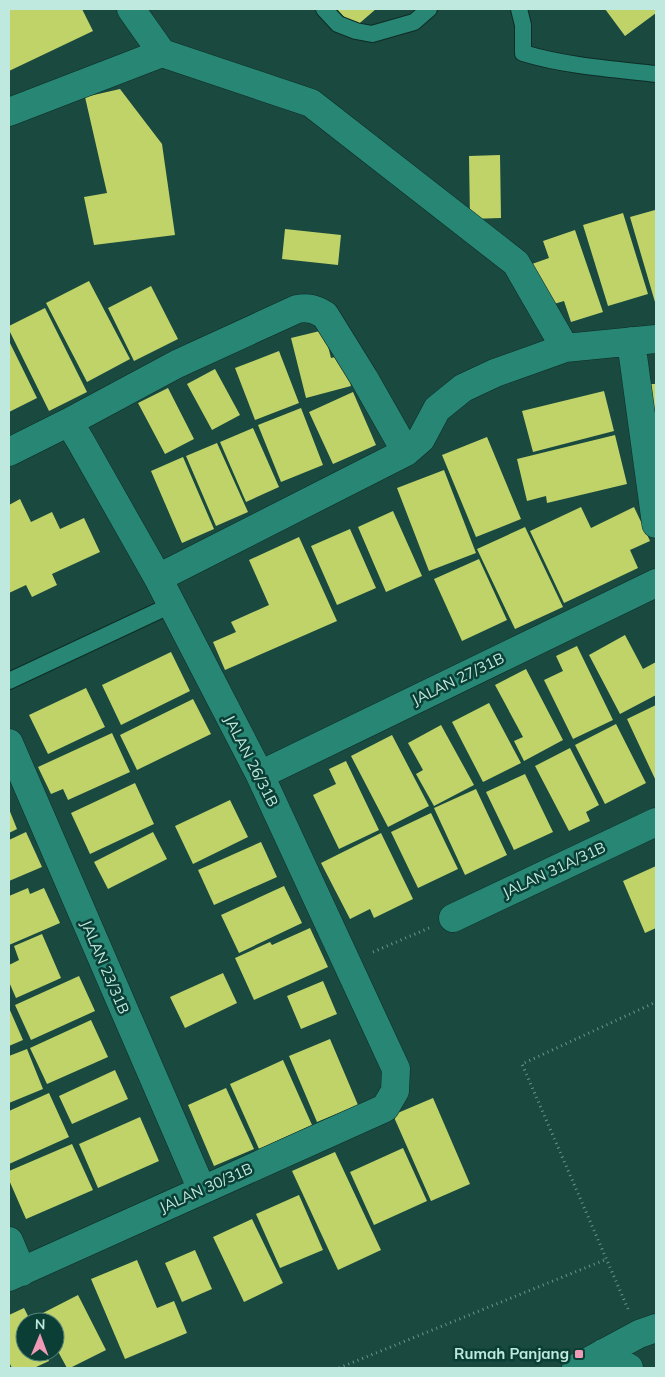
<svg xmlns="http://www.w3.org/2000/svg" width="665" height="1377" viewBox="0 0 665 1377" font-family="Mulish,sans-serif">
<rect width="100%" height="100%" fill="#19493f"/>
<!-- building -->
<path fill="#c0d369" d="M 9,9 L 82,9 L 93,31 L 9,71 Z
M 337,9 L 376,9 L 354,28 Z
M 605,9 L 656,9 L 656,13 L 625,36 Z
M 120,89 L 162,144 L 175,235 L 94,245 L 84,197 L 107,193 L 85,97 Z
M 500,155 L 501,218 L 470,219 L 469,156 Z
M 655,210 L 656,215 L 656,301 L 655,302 L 630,217 Z
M 623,213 L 648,294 L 608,306 L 583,225 Z
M 285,229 L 341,235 L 338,265 L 282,259 Z
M 575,230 L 603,312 L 571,322 L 564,301 L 547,306 L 532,264 L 549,258 L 543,241 Z
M 89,281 L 130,359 L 87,382 L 46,303 Z
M 151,286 L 178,339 L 134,361 L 108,308 Z
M 45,308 L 87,392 L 49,411 L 9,330 L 9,326 Z
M 324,330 L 331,358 L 343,355 L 351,386 L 306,398 L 291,338 Z
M 9,341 L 37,398 L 9,412 Z
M 279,351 L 299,403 L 255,420 L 235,368 Z
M 215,369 L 240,415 L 212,430 L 187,384 Z
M 646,384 L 656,384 L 656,424 L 652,424 Z
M 168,388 L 194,439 L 165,454 L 138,403 Z
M 604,391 L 614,431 L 533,452 L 522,411 Z
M 353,392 L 376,445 L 333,464 L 309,412 Z
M 301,408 L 323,465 L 281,482 L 258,425 Z
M 253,428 L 279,487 L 246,502 L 220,442 Z
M 615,435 L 627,484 L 547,503 L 546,496 L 527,501 L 517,459 Z
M 487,437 L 521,519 L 476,537 L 442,455 Z
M 217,443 L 248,512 L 216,526 L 186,456 Z
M 183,457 L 214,529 L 182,543 L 151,471 Z
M 444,470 L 476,553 L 429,571 L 397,488 Z
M 20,499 L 31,522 L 52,512 L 60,529 L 84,518 L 100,552 L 52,574 L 57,585 L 32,597 L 26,585 L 9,593 L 9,505 Z
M 581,507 L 591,528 L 634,507 L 650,541 L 630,550 L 638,568 L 564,603 L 530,531 Z
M 393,511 L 422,576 L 386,592 L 358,527 Z
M 525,527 L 563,607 L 515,629 L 477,549 Z
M 350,529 L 376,588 L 337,605 L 311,546 Z
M 299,537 L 337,621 L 225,670 L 213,642 L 236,632 L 231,622 L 269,605 L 249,560 Z
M 479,559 L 507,620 L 462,641 L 434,579 Z
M 625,635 L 643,669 L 656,662 L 656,695 L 620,714 L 589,655 Z
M 577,646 L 613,720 L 573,739 L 544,680 L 563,671 L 556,656 Z
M 171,652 L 190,691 L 121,725 L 102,685 Z
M 526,669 L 563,740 L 524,761 L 514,741 L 523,737 L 495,685 Z
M 86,688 L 105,727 L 48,754 L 29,715 Z
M 193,699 L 211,734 L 137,770 L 120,735 Z
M 489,703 L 521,763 L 483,782 L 452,722 Z
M 656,705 L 656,781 L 627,719 Z
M 616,724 L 646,783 L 605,804 L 575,745 Z
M 441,725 L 474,785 L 434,806 L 416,774 L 423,770 L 408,743 Z
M 112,733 L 130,772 L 68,800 L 63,789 L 51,794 L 38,767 Z
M 392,735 L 429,806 L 388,827 L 351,756 Z
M 570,748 L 599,805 L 586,812 L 590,821 L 569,831 L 535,766 Z
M 346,761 L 379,830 L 339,849 L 313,795 L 336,784 L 329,769 Z
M 525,774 L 553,832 L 514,850 L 486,792 Z
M 135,783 L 154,824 L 90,854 L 71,813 Z
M 476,789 L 507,855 L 465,875 L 434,808 Z
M 230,800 L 248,837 L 193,864 L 175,826 Z
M 9,809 L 17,829 L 9,833 Z
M 431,813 L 458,869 L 418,888 L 391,832 Z
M 26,832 L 42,867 L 9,881 L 9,840 Z
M 153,832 L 167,859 L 108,889 L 94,862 Z
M 381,833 L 413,899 L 374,918 L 370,909 L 350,919 L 321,863 Z
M 261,842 L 277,877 L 214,905 L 198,870 Z
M 656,866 L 656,928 L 645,933 L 623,881 Z
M 284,886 L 302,923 L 239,953 L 221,915 Z
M 28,888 L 30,894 L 44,888 L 60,923 L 9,945 L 9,896 Z
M 310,928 L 328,967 L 254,1000 L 235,958 L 270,942 L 272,945 Z
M 42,934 L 61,978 L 16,998 L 9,982 L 9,965 L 19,960 L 14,946 Z
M 223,973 L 237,1003 L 185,1028 L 170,997 Z
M 79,976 L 95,1011 L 31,1040 L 15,1005 Z
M 323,981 L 337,1014 L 301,1029 L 287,996 Z
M 9,1008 L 23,1040 L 9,1046 Z
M 91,1020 L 108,1057 L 47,1084 L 30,1048 Z
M 330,1039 L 358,1105 L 317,1122 L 289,1056 Z
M 27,1049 L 43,1089 L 9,1103 L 9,1056 Z
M 283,1060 L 312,1125 L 259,1149 L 230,1084 Z
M 115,1070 L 128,1099 L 72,1124 L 59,1096 Z
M 226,1088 L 254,1149 L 214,1166 L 188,1105 Z
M 49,1093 L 69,1137 L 9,1164 L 9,1111 Z
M 433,1098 L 470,1184 L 431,1201 L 393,1115 Z
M 140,1117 L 159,1161 L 98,1188 L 79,1144 Z
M 72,1144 L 93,1190 L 26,1219 L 9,1180 L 9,1171 Z
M 403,1148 L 427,1201 L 374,1225 L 350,1172 Z
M 335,1152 L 381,1250 L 338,1270 L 292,1171 Z
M 299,1195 L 323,1250 L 280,1268 L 256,1214 Z
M 252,1219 L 283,1283 L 244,1302 L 213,1237 Z
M 195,1250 L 212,1289 L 182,1302 L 165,1263 Z
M 137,1260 L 157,1308 L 174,1301 L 187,1333 L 125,1359 L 91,1279 Z
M 78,1295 L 106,1350 L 70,1368 L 67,1368 L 55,1346 L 55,1322 L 43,1322 L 39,1315 Z
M 24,1308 L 31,1322 L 25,1322 L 25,1352 L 45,1352 L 49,1361 L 34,1368 L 12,1368 L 9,1362 L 9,1315 Z"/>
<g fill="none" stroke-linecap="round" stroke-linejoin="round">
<!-- lane casing -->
<g stroke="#0f2c26" stroke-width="18">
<path id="lane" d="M 324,9 L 338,24 L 356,31 L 372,34 L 414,22 L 429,9
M 519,9 L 523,25 L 523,53 C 566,66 611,69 656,74
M 9,681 L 171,605"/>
</g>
<!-- street casing -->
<g stroke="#0f2c26" stroke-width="29">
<path id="street" d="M 131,9 L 162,53
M 9,112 L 162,53 L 311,103 L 516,263 L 565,348
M 631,341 L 656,524
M 69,422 L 177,364 L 297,309 C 308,307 315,309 325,315 L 364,378 L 406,452
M 9,452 L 69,422 L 81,442 L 158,578 L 260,775 L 396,1069 L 395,1091 L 385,1108 L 9,1277
M 158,578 L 406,452 L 421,439 L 437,409 L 463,388 L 495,373 L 565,348 L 656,339
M 9,743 L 202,1190
M 260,775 L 656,583
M 453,918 L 656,822
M 9,1241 L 22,1272
M 603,1353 L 629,1368
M 576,1368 L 639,1334 L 656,1328"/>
</g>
<!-- path -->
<path stroke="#69968b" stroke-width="3" stroke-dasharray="1 4" stroke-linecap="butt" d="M 373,952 L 429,928
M 628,1309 L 522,1064 L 656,1002
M 339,1368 L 607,1259"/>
<!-- lane -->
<use href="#lane" stroke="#278674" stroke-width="16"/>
<!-- street -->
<use href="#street" stroke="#278674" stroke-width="28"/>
</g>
<!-- markers -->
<rect fill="#f09ab7" stroke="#0b3e35" stroke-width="2" x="574" y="1349" width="10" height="10" rx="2.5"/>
<g text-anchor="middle" stroke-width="5" stroke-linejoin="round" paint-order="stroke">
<!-- street labels -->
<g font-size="15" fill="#bfe9de" stroke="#0b3e35">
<text transform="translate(458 679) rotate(-26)" y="5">JALAN 27/31B</text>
<text transform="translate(251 761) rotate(63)" y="5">JALAN 26/31B</text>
<text transform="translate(554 870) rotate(-25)" y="5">JALAN 31A/31B</text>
<text transform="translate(105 967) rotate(67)" y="5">JALAN 23/31B</text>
<text transform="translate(206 1188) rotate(-24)" y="5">JALAN 30/31B</text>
</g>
<!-- poi labels -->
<g font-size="15" font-weight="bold" fill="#bfe9de" stroke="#0b3e35" text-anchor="end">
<text x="569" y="1359">Rumah Panjang</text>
</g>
</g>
<!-- border -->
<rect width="665" height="1377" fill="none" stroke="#bfe9de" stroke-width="20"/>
<!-- north arrow -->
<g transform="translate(40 1337) rotate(1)"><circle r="24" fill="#0b3e35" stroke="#538279"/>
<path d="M0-4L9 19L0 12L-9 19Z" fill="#f09ab7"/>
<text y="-8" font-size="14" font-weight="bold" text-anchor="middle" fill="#bfe9de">N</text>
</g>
</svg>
